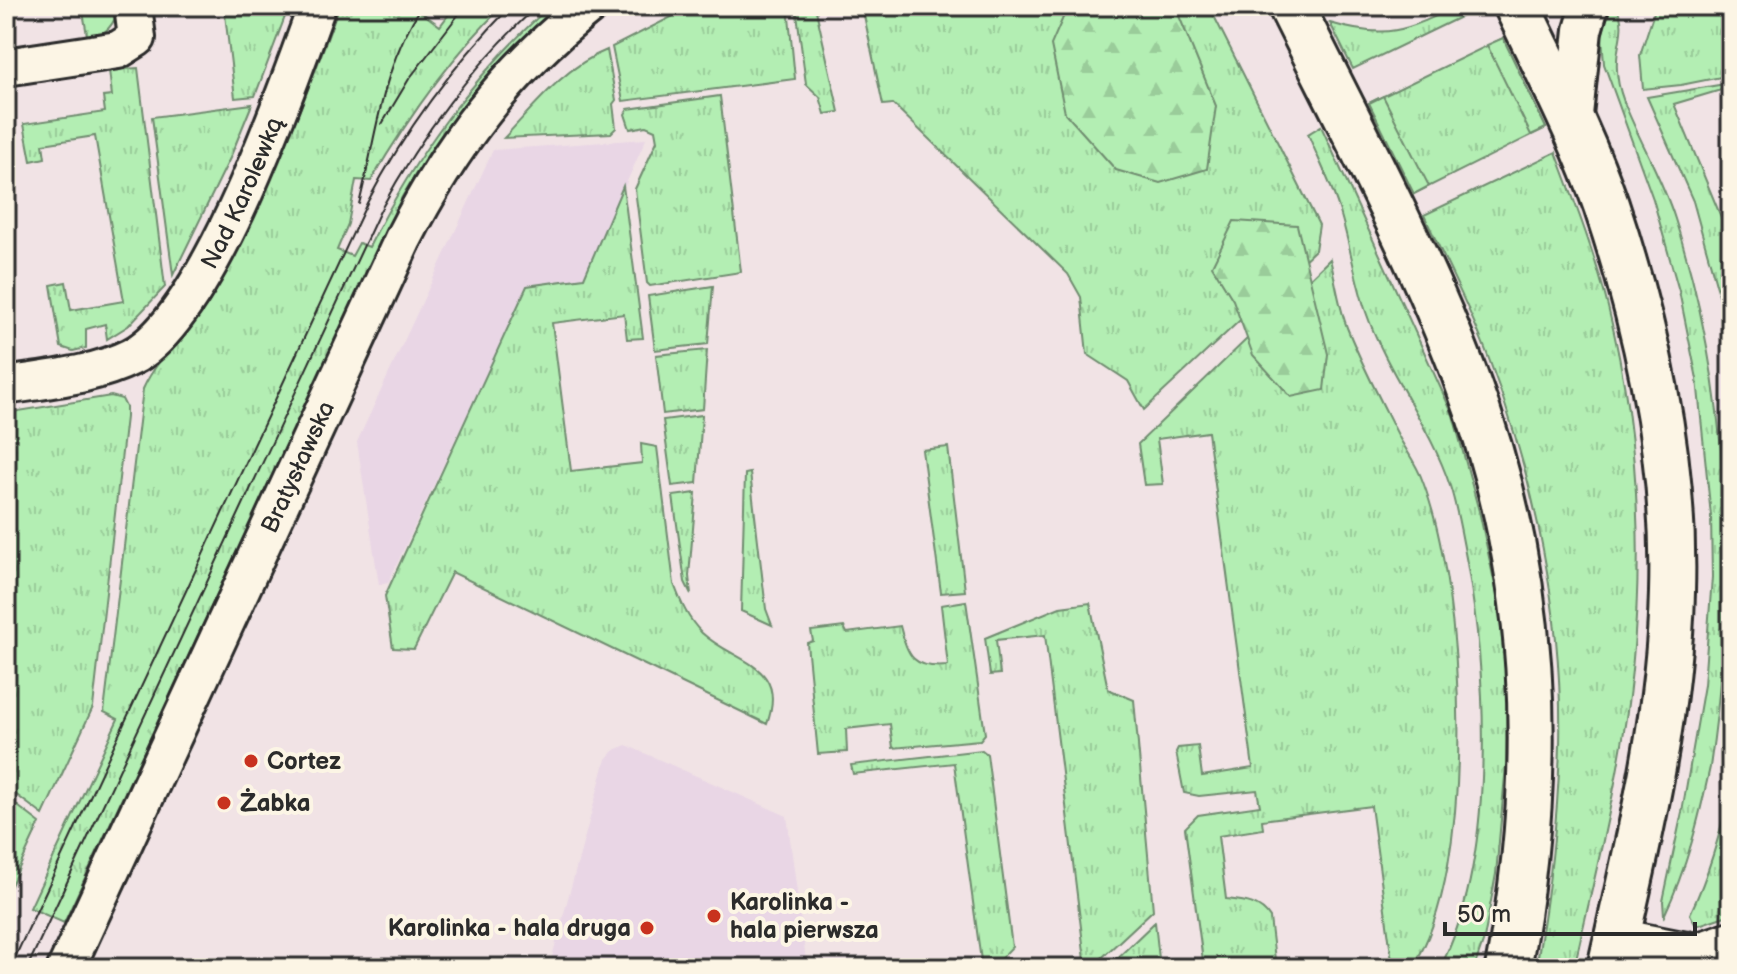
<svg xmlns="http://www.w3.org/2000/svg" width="1737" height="974" viewBox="0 0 1737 974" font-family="'Balsamiq Sans',sans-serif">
<defs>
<pattern id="grass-tufts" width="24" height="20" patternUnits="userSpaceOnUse" patternTransform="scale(2)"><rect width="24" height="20" fill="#b3eeb3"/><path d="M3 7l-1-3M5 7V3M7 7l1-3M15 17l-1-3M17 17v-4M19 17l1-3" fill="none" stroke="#9acc9a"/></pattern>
<pattern id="forest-firs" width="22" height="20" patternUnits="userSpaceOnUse" patternTransform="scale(2)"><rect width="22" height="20" fill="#b3eeb3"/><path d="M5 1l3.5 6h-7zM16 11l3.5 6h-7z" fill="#9acc9a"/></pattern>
</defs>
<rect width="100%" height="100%" fill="#f1e3e5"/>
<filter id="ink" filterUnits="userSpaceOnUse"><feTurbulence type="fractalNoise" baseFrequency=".0125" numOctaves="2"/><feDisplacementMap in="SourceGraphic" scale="16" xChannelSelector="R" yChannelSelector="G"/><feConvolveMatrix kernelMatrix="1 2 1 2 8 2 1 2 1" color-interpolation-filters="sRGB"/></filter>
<g filter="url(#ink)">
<!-- built -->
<path fill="#e9d6e5" d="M 646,139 L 584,278 L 527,287 L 388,583 L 379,585 L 357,442 L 493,150 Z
M 626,745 L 787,816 L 807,968 L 549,968 L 606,759 L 613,751 Z"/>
<!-- grass -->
<path fill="url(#grass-tufts)" stroke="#6f8c6f" stroke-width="2" d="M 82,6 L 119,6 C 115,25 106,34 88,41 Z
M 224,6 L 289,6 L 255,96 L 235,98 Z
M 339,6 L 413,6 L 440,26 L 455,6 L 503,6 C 450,57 408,118 371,181 L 356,180 L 348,224 L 337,250 L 352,256 L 359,243 L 369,247 C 416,154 472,77 550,6 L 559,6 C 494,59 443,125 402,197 L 64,923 L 30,908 L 118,719 L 104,712 L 143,389 C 159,353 192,331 212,297 C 263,205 304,105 339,6 Z
M 693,6 L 788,6 L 795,79 L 623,101 L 612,47 Z
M 796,6 L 815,6 L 839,112 L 825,114 L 820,97 L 806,84 Z
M 862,6 L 1209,6 L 1319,225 L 1315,250 L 1144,410 L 1128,381 L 1087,354 L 1081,297 L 1068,274 L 893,104 L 883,105 Z
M 1457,6 L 1483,6 L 1353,69 L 1330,23 C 1387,40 1405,31 1457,6 Z
M 1610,6 L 1617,9 C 1627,26 1617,43 1617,61 C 1616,76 1619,89 1624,102 C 1640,142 1662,178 1675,219 C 1732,397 1737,583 1710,767 C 1699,819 1687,868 1664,916 L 1663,901 L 1682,812 L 1704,685 L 1712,577 L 1711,516 L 1697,379 L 1679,291 L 1653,199 L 1604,64 L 1602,36 Z
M 1656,6 L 1731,6 L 1731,75 L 1681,85 L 1643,89 L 1640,55 Z
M 1503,38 L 1546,128 L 1414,194 L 1369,103 Z
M 607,50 L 616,100 L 613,104 L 616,128 L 611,133 L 504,138 C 535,105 564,67 607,50 Z
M 138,68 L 165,287 L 128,326 L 107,339 L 105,324 L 86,329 L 86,348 L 73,351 L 61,347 L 51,285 L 66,282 L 71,310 L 124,301 L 95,136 L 43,144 L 45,158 L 31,161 L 24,124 L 105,112 L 103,97 L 112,96 L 109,70 Z
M 1731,83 L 1731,87 L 1674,104 L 1731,241 L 1731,338 L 1693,201 L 1647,97 Z
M 720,96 L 741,272 L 650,286 L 647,283 L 635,189 L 657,141 L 655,130 L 646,126 L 630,129 L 625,114 L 628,109 Z
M 252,104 L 230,158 L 173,275 L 152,117 Z
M 1321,126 L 1453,415 L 1480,515 L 1498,599 L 1507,689 L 1506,765 L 1496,874 L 1484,939 L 1474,968 L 1440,968 C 1496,860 1488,680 1467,563 C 1462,538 1458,511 1450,486 C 1430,425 1387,373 1366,312 C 1355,279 1350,245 1340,212 C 1332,185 1318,159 1308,134 Z
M 1556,152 C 1575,203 1595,254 1608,307 C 1638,427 1644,548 1632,670 C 1622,770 1596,870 1574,968 L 1536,968 C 1549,894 1558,820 1560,745 C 1563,614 1535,481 1489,359 C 1471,310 1446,263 1424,215 Z
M 623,186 L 643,338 L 627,339 L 624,314 L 552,323 L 571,471 L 642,463 L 641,444 L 657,447 L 674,584 C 681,603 688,619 702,633 C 734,663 789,663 767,724 L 452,572 L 414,649 L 393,648 L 385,596 L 527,286 L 584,278 Z
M 1330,259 C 1336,282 1339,308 1348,330 C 1363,367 1382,403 1400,439 C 1408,453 1418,467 1423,482 C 1465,593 1479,868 1412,968 L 1393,968 L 1371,806 L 1262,820 L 1263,829 L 1218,836 L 1226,899 C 1244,901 1260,902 1270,918 L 1276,968 L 1204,968 L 1185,828 L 1198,815 L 1260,806 L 1257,790 L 1199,796 L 1184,793 L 1176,752 L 1178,748 L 1198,746 L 1202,776 L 1253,768 L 1208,432 L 1157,439 L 1163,484 L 1144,485 L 1138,444 Z
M 713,286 L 708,344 L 655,350 L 648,296 Z
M 707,350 L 703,409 L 663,414 L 656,355 Z
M 111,396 L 122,399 L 126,407 L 126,417 L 93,707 L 43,815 L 6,787 L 6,600 L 12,598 L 6,561 L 6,413 Z
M 702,415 L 697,483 L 672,486 L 663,420 Z
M 948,447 L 965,591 L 941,593 L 922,450 Z
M 750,473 L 766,609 L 772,625 L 741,611 L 745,474 Z
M 696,493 L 689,576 L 691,594 L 685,582 L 673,496 Z
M 966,601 L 985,734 L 980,740 L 893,748 L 890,724 L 846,729 L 847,752 L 818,754 L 807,643 L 813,641 L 811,631 L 844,627 L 847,633 L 900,626 C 908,657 913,669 948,666 L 941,605 Z
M 1090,603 L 1108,689 L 1134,700 L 1153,910 L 1091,968 L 1086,968 L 1045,635 L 996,640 L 1000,674 L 990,675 L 985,638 L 1060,607 Z
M 982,750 L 987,754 L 1012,947 L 992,968 L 982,968 L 954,763 L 853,774 L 851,765 Z
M 1731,784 L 1731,914 L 1696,926 L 1690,914 C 1710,872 1722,829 1731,784 Z
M 6,797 L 40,823 L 6,896 Z
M 1155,922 L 1160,968 L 1107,968 Z"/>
<!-- forest -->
<path fill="url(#forest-firs)" stroke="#6f8c6f" stroke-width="2" d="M 1068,6 L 1175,6 L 1216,106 L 1207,169 L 1160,183 L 1116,170 L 1065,113 L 1051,45 Z
M 1234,221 L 1297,225 L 1328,354 L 1324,390 L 1291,397 L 1253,355 L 1233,300 L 1212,266 Z"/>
<!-- garden -->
<path fill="#b3eeb3" stroke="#6f8c6f" stroke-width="2" d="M 1503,38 L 1546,128 L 1531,135 L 1487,45 Z
M 1383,96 L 1429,186 L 1414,194 L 1369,103 Z"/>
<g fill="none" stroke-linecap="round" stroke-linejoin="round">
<!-- minor casing -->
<g stroke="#2b2b2b" stroke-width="42">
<g id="minor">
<path d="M 6,67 L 118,50 L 137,38 L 133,6"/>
<path d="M 1573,124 L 1583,30 L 1590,6"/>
<path id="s1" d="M 6,386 C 47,379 93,376 131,357 C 208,319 287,89 317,6"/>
<path d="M 1617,937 L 1687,951 L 1705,949 L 1731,940"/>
<path id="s2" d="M 66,968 L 403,239 C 451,145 506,72 589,6"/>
</g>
</g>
<!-- major casing -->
<g stroke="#2b2b2b" stroke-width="50">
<path id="major" d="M 1291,6 C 1351,127 1416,247 1464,373 C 1538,568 1547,764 1508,968
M 1517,6 C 1548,72 1582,136 1606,205 C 1647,327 1676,463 1672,592 C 1669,719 1638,844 1610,968"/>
</g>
<!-- minor -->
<use href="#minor" stroke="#fcf5e5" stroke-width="36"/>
<!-- major -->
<use href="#major" stroke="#fcf5e5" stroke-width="44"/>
<!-- tram -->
<path stroke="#2b2b2b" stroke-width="2" d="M 382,124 L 409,79 L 465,6
M 359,204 C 377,135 381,67 422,6
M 10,968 L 367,203 C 405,130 453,65 511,6
M 27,968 L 380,211 C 423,132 471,68 537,6"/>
</g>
</g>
<!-- markers -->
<g fill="#c8321e" stroke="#fcf5e5" stroke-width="3">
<circle cx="251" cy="761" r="8"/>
<circle cx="224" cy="803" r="8"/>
<circle cx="714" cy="916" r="8"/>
<circle cx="647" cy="928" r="8"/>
</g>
<g text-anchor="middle" stroke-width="8" stroke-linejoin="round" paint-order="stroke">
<!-- street labels -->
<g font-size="24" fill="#2b2b2b" stroke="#fcf5e5">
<text dy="8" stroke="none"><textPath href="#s1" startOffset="330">Nad Karolewką</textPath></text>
<text dy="8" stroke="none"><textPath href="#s2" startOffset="552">Bratysławska</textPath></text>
</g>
<!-- poi labels -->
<g font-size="24" font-weight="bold" fill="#2b2b2b" stroke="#fcf5e5" text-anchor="start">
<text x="267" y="769">Cortez</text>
<text x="240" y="811">Żabka</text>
<text x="730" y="910">Karolinka -<tspan x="730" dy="28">hala pierwsza</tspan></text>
<text x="631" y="936" text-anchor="end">Karolinka - hala druga</text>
</g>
</g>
<!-- margin -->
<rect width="1737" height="974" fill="none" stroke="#fcf5e5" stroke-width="32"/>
<rect x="16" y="16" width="1705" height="942" fill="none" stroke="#2b2b2b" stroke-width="3" filter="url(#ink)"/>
<!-- scale -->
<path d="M1445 922v12h250v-12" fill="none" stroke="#2b2b2b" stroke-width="4"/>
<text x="1457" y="922" font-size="24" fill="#2b2b2b" stroke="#fcf5e5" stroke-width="6" paint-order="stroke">50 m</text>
</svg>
